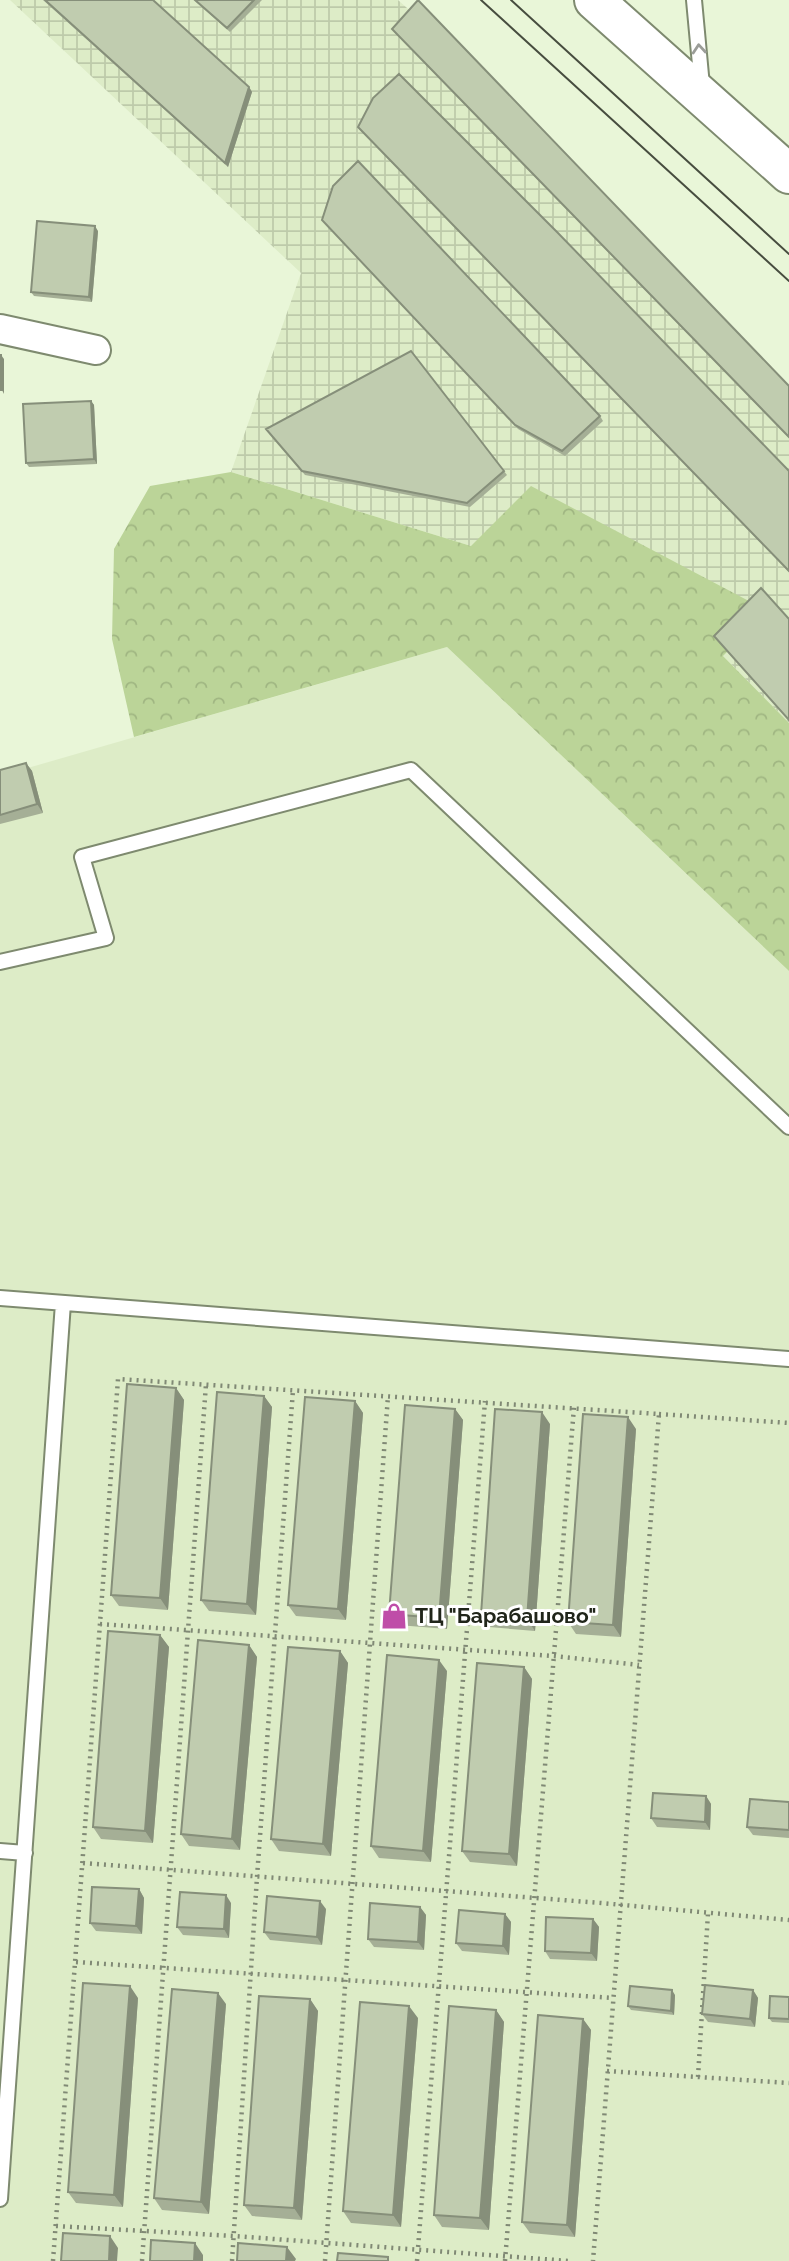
<svg xmlns="http://www.w3.org/2000/svg" width="789" height="2261" viewBox="0 0 789 2261" font-family="Raleway,sans-serif">
<defs>
<pattern id="industrial-grid" width="8" height="8" patternUnits="userSpaceOnUse" patternTransform="scale(1.75)"><rect width="8" height="8" fill="#ddecc7"/><path d="M0 4h8M4 0v8" fill="none" stroke="#bdcaaa"/></pattern>
<pattern id="forest-crowns" width="20" height="18" patternUnits="userSpaceOnUse" patternTransform="scale(1.75)"><rect width="20" height="18" fill="#bbd498"/><path d="M2 6a3 3 0 1 1 6 0M12 15a3 3 0 1 1 6 0" fill="none" stroke="#a0b682"/></pattern>
</defs>
<rect width="100%" height="100%" fill="#e9f6d8"/>
<!-- built -->
<path fill="#ddecc7" d="M 447,647 L 789,971 L 789,2261 L 0,2261 L 0,776 Z"/>
<!-- industrial -->
<path fill="url(#industrial-grid)" d="M 10,0 L 398,0 L 432,30 L 789,393 L 789,723 L 723,656 L 767,611 L 471,546 L 231,472 L 301,273 Z"/>
<!-- forest -->
<path fill="url(#forest-crowns)" d="M 231,472 L 471,546 L 531,486 L 768,611 L 723,656 L 789,723 L 789,971 L 447,647 L 134,737 L 112,639 L 114,549 L 150,486 Z"/>
<g fill="none" stroke-linecap="round" stroke-linejoin="round">
<!-- lane casing -->
<g stroke="#7e8a6f" stroke-width="18">
<path id="lane" d="M 694,0 L 702,86
M 0,962 L 106,938 L 82,857 L 411,770 L 789,1127
M 0,1298 L 789,1359
M 0,1851 L 25,1853
M 0,2199 L 63,1303"/>
</g>
<!-- street casing -->
<g stroke="#7e8a6f" stroke-width="32">
<path id="street" d="M 0,329 L 96,350"/>
</g>
<!-- primary casing -->
<g stroke="#7e8a6f" stroke-width="42">
<path id="primary" d="M 594,0 L 789,174"/>
</g>
<!-- path -->
<path stroke="#808975" stroke-width="4.5" stroke-dasharray="2 5" stroke-linecap="butt" d="M 659,1414 L 789,1423
M 100,1624 L 554,1656 L 639,1665
M 83,1863 L 601,1903 L 789,1920
M 76,1962 L 613,1998
M 607,2071 L 789,2083
M 698,2077 L 708,1913
M 56,2226 L 234,2236 L 569,2261
M 53,2261 L 118,1379 L 659,1414 L 593,2261
M 142,2261 L 206,1384
M 232,2261 L 257,1877 L 293,1390
M 325,2261 L 388,1396
M 417,2261 L 485,1401
M 505,2261 L 574,1407"/>
<!-- lane -->
<use href="#lane" stroke="#fff" stroke-width="14"/>
<!-- street -->
<use href="#street" stroke="#fff" stroke-width="28"/>
<!-- primary -->
<use href="#primary" stroke="#fff" stroke-width="38"/>
<!-- tram -->
<path stroke="#474d3f" stroke-width="2" d="M 481,0 L 789,281
M 511,0 L 789,254"/>
</g>
<!-- wall -->
<path fill="#a5af96" d="M 43,0 L 153,0 L 249,87 L 252,92 L 228,167 Z
M 194,0 L 262,0 L 230,32 Z
M 392,29 L 789,386 L 789,438 L 395,33 Z
M 358,127 L 789,471 L 789,572 L 361,131 Z
M 322,220 L 600,416 L 603,421 L 565,456 L 518,429 Z
M 98,231 L 92,302 L 34,296 L 31,292 Z
M 411,351 L 507,475 L 470,507 L 305,475 L 269,433 Z
M 91,401 L 94,405 L 97,464 L 29,467 L 26,463 Z
M 26,763 L 32,771 L 43,813 L 0,824 L 0,770 Z
M 176,1388 L 184,1400 L 168,1610 L 119,1606 L 111,1595 Z
M 264,1396 L 272,1407 L 256,1615 L 209,1611 L 201,1600 Z
M 355,1401 L 363,1413 L 346,1620 L 296,1616 L 288,1605 Z
M 455,1409 L 463,1420 L 447,1629 L 398,1625 L 389,1614 Z
M 550,1424 L 535,1631 L 489,1627 L 481,1615 Z
M 636,1429 L 621,1637 L 576,1634 L 568,1622 Z
M 160,1635 L 169,1647 L 153,1843 L 101,1839 L 93,1827 Z
M 249,1645 L 257,1657 L 240,1850 L 189,1846 L 181,1834 Z
M 340,1651 L 348,1663 L 331,1856 L 279,1851 L 271,1839 Z
M 524,1667 L 532,1679 L 517,1866 L 470,1862 L 462,1851 Z
M 447,1671 L 431,1862 L 379,1858 L 371,1846 Z
M 706,1796 L 711,1804 L 710,1830 L 657,1827 L 651,1818 Z
M 789,1802 L 789,1838 L 753,1835 L 747,1827 Z
M 139,1889 L 144,1898 L 142,1934 L 96,1931 L 90,1923 Z
M 231,1903 L 229,1938 L 183,1935 L 177,1927 Z
M 420,1907 L 426,1915 L 424,1950 L 374,1947 L 368,1939 Z
M 326,1909 L 322,1945 L 270,1940 L 264,1932 Z
M 505,1914 L 511,1922 L 509,1955 L 462,1951 L 456,1943 Z
M 593,1919 L 599,1927 L 597,1961 L 550,1959 L 545,1951 Z
M 753,1990 L 758,1998 L 755,2027 L 708,2022 L 702,2014 Z
M 675,1995 L 674,2015 L 631,2010 L 628,2006 Z
M 789,1997 L 789,2023 L 772,2022 L 769,2018 Z
M 138,1998 L 123,2207 L 76,2203 L 68,2192 Z
M 310,1999 L 318,2011 L 302,2220 L 252,2216 L 244,2205 Z
M 226,2004 L 209,2214 L 162,2210 L 154,2198 Z
M 496,2010 L 504,2022 L 489,2230 L 442,2227 L 434,2215 Z
M 418,2018 L 401,2227 L 351,2223 L 343,2211 Z
M 583,2019 L 591,2030 L 575,2237 L 530,2233 L 522,2222 Z"/>
<!-- shaded-wall -->
<path fill="#868f7a" d="M 249,87 L 252,92 L 228,167 L 225,163 Z
M 95,226 L 98,231 L 92,302 L 89,297 Z
M 1,355 L 4,359 L 4,394 L 2,390 Z
M 91,401 L 94,405 L 97,464 L 94,459 Z
M 26,763 L 32,771 L 43,813 L 37,804 Z
M 176,1388 L 184,1400 L 168,1610 L 160,1598 Z
M 264,1396 L 272,1407 L 256,1615 L 247,1604 Z
M 355,1401 L 363,1413 L 346,1620 L 338,1609 Z
M 455,1409 L 463,1420 L 447,1629 L 439,1618 Z
M 542,1412 L 550,1424 L 535,1631 L 527,1619 Z
M 628,1417 L 636,1429 L 621,1637 L 613,1625 Z
M 160,1635 L 169,1647 L 153,1843 L 145,1831 Z
M 249,1645 L 257,1657 L 240,1850 L 232,1839 Z
M 340,1651 L 348,1663 L 331,1856 L 323,1844 Z
M 439,1660 L 447,1671 L 431,1862 L 423,1851 Z
M 524,1667 L 532,1679 L 517,1866 L 509,1854 Z
M 706,1796 L 711,1804 L 710,1830 L 705,1822 Z
M 139,1889 L 144,1898 L 142,1934 L 136,1926 Z
M 226,1895 L 231,1903 L 229,1938 L 224,1929 Z
M 320,1901 L 326,1909 L 322,1945 L 317,1937 Z
M 420,1907 L 426,1915 L 424,1950 L 418,1942 Z
M 505,1914 L 511,1922 L 509,1955 L 503,1946 Z
M 593,1919 L 599,1927 L 597,1961 L 591,1953 Z
M 130,1986 L 138,1998 L 123,2207 L 114,2195 Z
M 672,1990 L 675,1995 L 674,2015 L 671,2011 Z
M 753,1990 L 758,1998 L 755,2027 L 750,2019 Z
M 218,1993 L 226,2004 L 209,2214 L 201,2202 Z
M 310,1999 L 318,2011 L 302,2220 L 294,2208 Z
M 409,2006 L 418,2018 L 401,2227 L 393,2215 Z
M 496,2010 L 504,2022 L 489,2230 L 480,2218 Z
M 583,2019 L 591,2030 L 575,2237 L 567,2225 Z
M 110,2236 L 118,2248 L 117,2261 L 109,2261 Z
M 195,2243 L 203,2255 L 203,2261 L 194,2261 Z
M 287,2247 L 296,2259 L 295,2261 L 286,2261 Z"/>
<!-- building -->
<path fill="#c0ccaf" stroke="#868f7a" stroke-width="2" d="M 45,0 L 153,0 L 249,87 L 225,163 Z
M 195,0 L 254,0 L 227,28 Z
M 418,0 L 789,386 L 789,437 L 392,29 Z
M 399,74 L 557,232 L 789,471 L 789,571 L 358,127 L 373,98 Z
M 358,161 L 600,416 L 562,451 L 515,425 L 322,220 L 333,186 Z
M 37,221 L 95,226 L 89,297 L 31,292 Z
M 411,351 L 504,471 L 467,503 L 302,471 L 266,429 Z
M 0,355 L 1,355 L 2,390 L 0,390 Z
M 91,401 L 94,459 L 26,463 L 23,404 Z
M 761,588 L 789,619 L 789,720 L 714,636 Z
M 26,763 L 37,804 L 0,815 L 0,770 Z
M 127,1384 L 176,1388 L 160,1598 L 111,1595 Z
M 217,1392 L 264,1396 L 247,1604 L 201,1600 Z
M 305,1397 L 355,1401 L 338,1609 L 288,1605 Z
M 405,1405 L 455,1409 L 439,1618 L 389,1614 Z
M 495,1409 L 542,1412 L 527,1619 L 481,1615 Z
M 583,1414 L 628,1417 L 613,1625 L 568,1622 Z
M 108,1631 L 160,1635 L 145,1831 L 93,1827 Z
M 198,1640 L 249,1645 L 232,1839 L 181,1834 Z
M 288,1647 L 340,1651 L 323,1844 L 271,1839 Z
M 387,1655 L 439,1660 L 423,1851 L 371,1846 Z
M 477,1663 L 524,1667 L 509,1854 L 462,1851 Z
M 653,1793 L 706,1796 L 705,1822 L 651,1818 Z
M 750,1799 L 789,1802 L 789,1830 L 747,1827 Z
M 92,1887 L 139,1889 L 136,1926 L 90,1923 Z
M 180,1892 L 226,1895 L 224,1929 L 177,1927 Z
M 267,1896 L 320,1901 L 317,1937 L 264,1932 Z
M 370,1903 L 420,1907 L 418,1942 L 368,1939 Z
M 459,1910 L 505,1914 L 503,1946 L 456,1943 Z
M 546,1917 L 593,1919 L 591,1953 L 545,1951 Z
M 83,1983 L 130,1986 L 114,2195 L 68,2192 Z
M 705,1985 L 753,1990 L 750,2019 L 702,2014 Z
M 630,1986 L 672,1990 L 671,2011 L 628,2006 Z
M 172,1989 L 218,1993 L 201,2202 L 154,2198 Z
M 259,1996 L 310,1999 L 294,2208 L 244,2205 Z
M 770,1996 L 789,1997 L 789,2019 L 769,2018 Z
M 360,2002 L 409,2006 L 393,2215 L 343,2211 Z
M 449,2006 L 496,2010 L 480,2218 L 434,2215 Z
M 538,2015 L 583,2019 L 567,2225 L 522,2222 Z
M 63,2233 L 110,2236 L 109,2261 L 61,2261 Z
M 151,2240 L 195,2243 L 194,2261 L 150,2261 Z
M 238,2243 L 287,2247 L 286,2261 L 237,2261 Z
M 338,2253 L 388,2257 L 388,2261 L 337,2261 Z"/>
<!-- one-way arrows -->
<defs><path id="oneway-chevron" d="M-2-3.5L2.5 0L-2 3.5" fill="none" stroke-width="1.6" stroke-linecap="round" stroke-linejoin="round" transform="scale(1.75)"/></defs>
<use stroke="#9b9d98" href="#oneway-chevron" transform="translate(699 49) rotate(-95)"/>
<!-- icons -->
<defs>
<g id="shop-bare" transform="scale(2.1)"><path d="M-5-2.5h2.3a2.7 3.5 0 0 1 5.4 0H5L5.5 6h-11ZM-1.5-2.5h3a1.5 2.3 0 0 0-3 0Z" fill="#bf4da8" stroke="#fff" stroke-width="2.5" paint-order="stroke"/></g>
</defs>
<g fill-rule="evenodd">
<use href="#shop-bare" x="394" y="1616"/>
</g>
<g text-anchor="middle" stroke-width="6" stroke-linejoin="round" paint-order="stroke">
<!-- poi labels -->
<g font-size="21" font-weight="bold" fill="#20251a" stroke="#fff" text-anchor="start">
<text x="415" y="1623">ТЦ "Барабашово"</text>
</g>
</g>
</svg>
